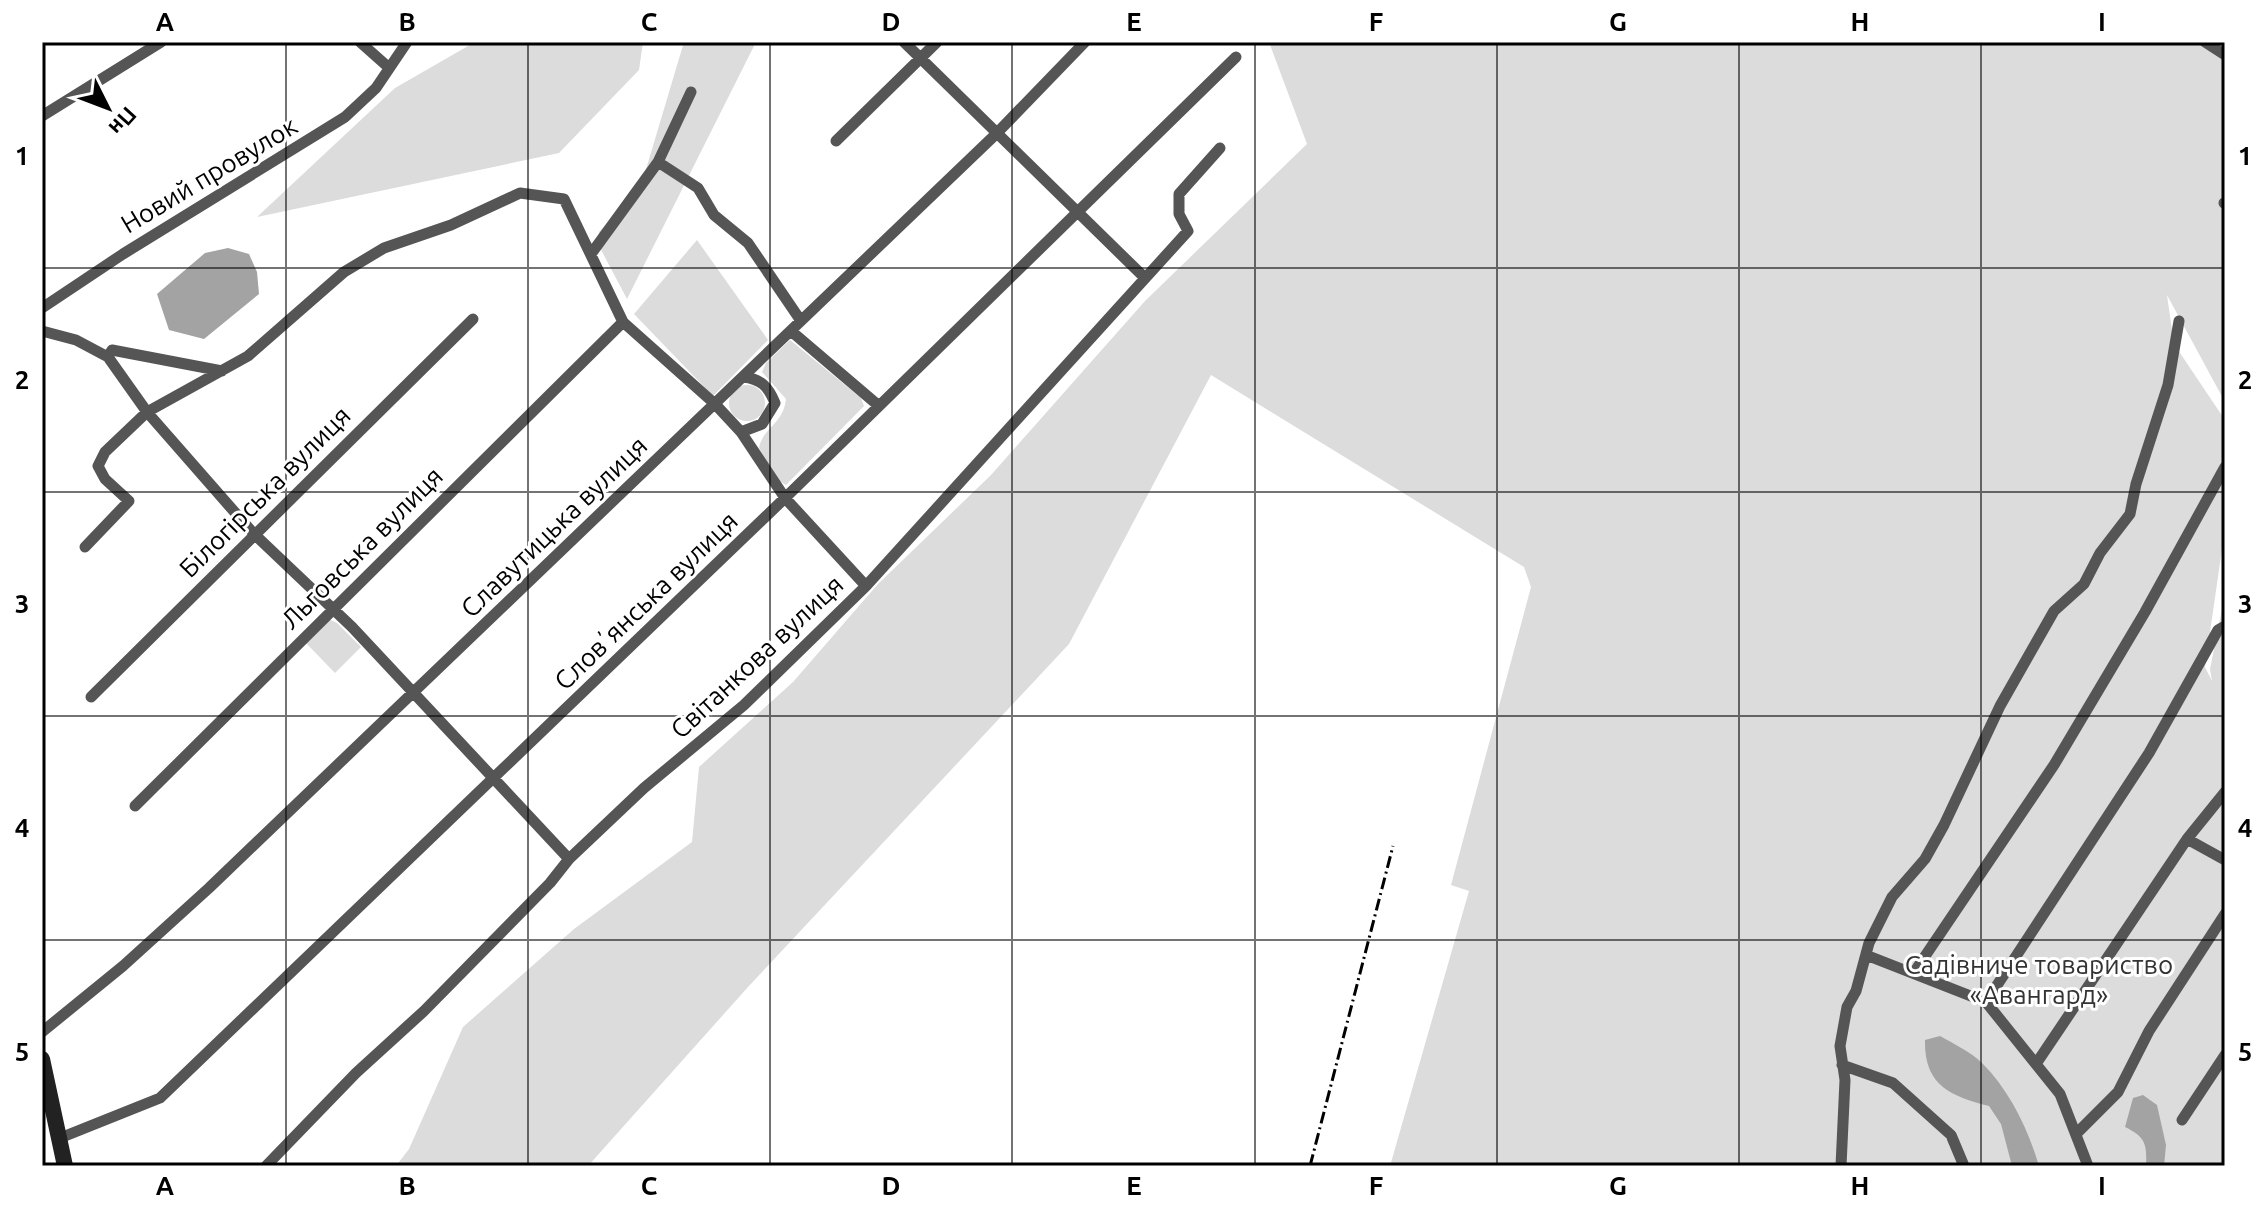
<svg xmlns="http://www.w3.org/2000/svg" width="2267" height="1208" viewBox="0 0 2267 1208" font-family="Ubuntu,sans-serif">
<rect width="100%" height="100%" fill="#fff"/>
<!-- green -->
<path fill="#dcdcdc" d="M 475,42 L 643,42 L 639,70 L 559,153 L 257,217 L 395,88 Z
M 684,42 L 755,44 L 627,299 L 598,244 L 599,232 L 641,186 Z
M 1269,42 L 2225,42 L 2225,402 L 2167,295 L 2174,344 L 2225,420 L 2225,528 L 2205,667 L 2212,681 L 2210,669 L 2225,594 L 2225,1166 L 1390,1166 L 1469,891 L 1451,885 L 1531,587 L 1524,567 L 1211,375 L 1069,644 L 748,987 L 588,1166 L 396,1166 L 409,1149 L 463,1027 L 574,929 L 692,842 L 699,767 L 793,682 L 878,584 L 991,475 L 1145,301 L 1307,144 Z
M 697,240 L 768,340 L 713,396 L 634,314 Z
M 790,340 L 861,398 L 864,406 L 786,485 L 778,480 L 759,448 C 763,427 783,425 786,399 L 762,372 L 766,363 Z
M729 403a18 18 0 1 1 36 0a18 18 0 1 1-36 0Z
M 328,619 L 337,623 L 361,647 L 335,673 L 304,641 Z"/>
<!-- water -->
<path fill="#a3a3a3" d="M 228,248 L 249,254 L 257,272 L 259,294 L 204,339 L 169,330 L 157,294 L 205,253 Z
M 1940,1036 C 1954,1044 1971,1052 1982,1063 C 2010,1091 2028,1129 2039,1166 L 2012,1166 L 2001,1124 L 1989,1106 C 1950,1096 1924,1085 1925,1040 Z
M 2143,1095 L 2157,1105 L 2166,1145 L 2164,1166 L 2146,1166 C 2147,1145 2146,1137 2125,1127 L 2133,1098 Z"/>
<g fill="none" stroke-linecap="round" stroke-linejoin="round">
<!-- street -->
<path stroke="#555" stroke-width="11" d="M 360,42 L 387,66
M 904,42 L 1143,276
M 2205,42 L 2225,55
M 42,116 L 161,42
M 836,141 L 937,42
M 658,162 L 698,188 L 714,215 L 748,243 L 801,321
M 2224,203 L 2225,203
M 591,254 L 658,162 L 691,92
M 42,308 L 123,254 L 345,117 L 376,88 L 407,42
M 42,331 L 76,340 L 108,357 L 147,412 L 253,533 L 352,627 L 569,859
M 791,331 L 879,406
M 108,357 L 112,350 L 222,371
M 741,432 L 762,424 L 775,403 C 768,386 761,379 743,377
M 85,547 L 129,501 L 105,479 L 98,466 L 105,452 L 147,412 L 248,356 L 344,272 L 384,248 L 451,225 L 520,193 L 564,199 L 623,322 L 715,404 L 741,432 L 785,498 L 866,586
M 91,697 L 473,319
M 135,806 L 623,322
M 2187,839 L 2225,792
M 1866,955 L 1986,1002 L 2060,1094 L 2088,1166
M 1915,971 L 2054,765 L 2145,612 L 2225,467
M 1986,1002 L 2149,753 L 2218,630 L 2225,626
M 42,1032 L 123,966 L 209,888 L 995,135 L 1085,42
M 2036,1064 L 2187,839 L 2225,860
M 1842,1065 L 1893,1083 L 1951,1135 L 1964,1166
M 2182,1120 L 2225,1055
M 2077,1133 L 2118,1092 L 2149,1031 L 2225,914
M 60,1138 L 160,1098 L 785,498 L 1236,57
M 266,1166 L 356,1073 L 424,1011 L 550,883 L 569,859 L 644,788 L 744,705 L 866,586 L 1188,231 L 1179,214 L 1179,194 L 1220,148
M 1841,1166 L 1845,1080 L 1840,1046 L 1847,1007 L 1856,991 L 1869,943 L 1892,897 L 1925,859 L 1944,825 L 2000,706 L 2054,611 L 2084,584 L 2100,553 L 2130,514 L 2136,484 L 2168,385 L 2179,321"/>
<!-- secondary -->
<path stroke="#222" stroke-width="16" d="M 42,1059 L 65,1166"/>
<!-- rail -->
<path stroke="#000" stroke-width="3" stroke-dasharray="12 4 2 4" stroke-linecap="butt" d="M 1310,1166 L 1393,846"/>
</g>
<!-- grid -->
<path fill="none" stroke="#000" stroke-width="2" stroke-opacity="0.55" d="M 286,42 L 286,1166M 528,42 L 528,1166M 770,42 L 770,1166M 1012,42 L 1012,1166M 1255,42 L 1255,1166M 1497,42 L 1497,1166M 1739,42 L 1739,1166M 1981,42 L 1981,1166M 42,268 L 2225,268M 42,492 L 2225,492M 42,716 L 2225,716M 42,940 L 2225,940"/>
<g text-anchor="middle" stroke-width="6" stroke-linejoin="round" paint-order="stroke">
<!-- street labels -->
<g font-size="26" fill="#000" stroke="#fff">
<text transform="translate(209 175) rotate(-31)" y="9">Новий провулок</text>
<text transform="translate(265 492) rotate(-45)" y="9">Білогірська вулиця</text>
<text transform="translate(554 527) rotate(-44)" y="9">Славутицька вулиця</text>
<text transform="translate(362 548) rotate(-45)" y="9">Льговська вулиця</text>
<text transform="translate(646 601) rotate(-44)" y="9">Словʼянська вулиця</text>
<text transform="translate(757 657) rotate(-43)" y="9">Світанкова вулиця</text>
</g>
<!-- park labels -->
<g font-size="26" fill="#333" stroke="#fff">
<text x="2039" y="974">Садівниче товариство<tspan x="2039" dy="30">«Авангард»</tspan></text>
</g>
</g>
<!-- border -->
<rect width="2267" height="1208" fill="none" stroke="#ffffff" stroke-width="88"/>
<!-- north arrow -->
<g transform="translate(108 108) rotate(132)" stroke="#ffffff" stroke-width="6" paint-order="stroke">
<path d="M0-6L14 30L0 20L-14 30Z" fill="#000000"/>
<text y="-12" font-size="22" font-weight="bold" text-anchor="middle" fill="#000000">Пн</text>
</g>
<rect x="44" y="44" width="2179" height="1120" fill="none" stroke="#000" stroke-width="3"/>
<g font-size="26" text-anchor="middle" font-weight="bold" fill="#000">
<text x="165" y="31">A</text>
<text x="407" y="31">B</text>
<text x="649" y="31">C</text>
<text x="891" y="31">D</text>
<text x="1134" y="31">E</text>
<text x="1376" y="31">F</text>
<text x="1618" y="31">G</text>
<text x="1860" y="31">H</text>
<text x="2102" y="31">I</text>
<text x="22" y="165">1</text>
<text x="2245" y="165">1</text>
<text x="22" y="389">2</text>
<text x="2245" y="389">2</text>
<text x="22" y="613">3</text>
<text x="2245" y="613">3</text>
<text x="22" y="837">4</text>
<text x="2245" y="837">4</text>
<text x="22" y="1061">5</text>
<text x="2245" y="1061">5</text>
<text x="165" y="1195">A</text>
<text x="407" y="1195">B</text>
<text x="649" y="1195">C</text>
<text x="891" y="1195">D</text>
<text x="1134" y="1195">E</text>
<text x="1376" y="1195">F</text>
<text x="1618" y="1195">G</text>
<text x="1860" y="1195">H</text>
<text x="2102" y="1195">I</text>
</g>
</svg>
